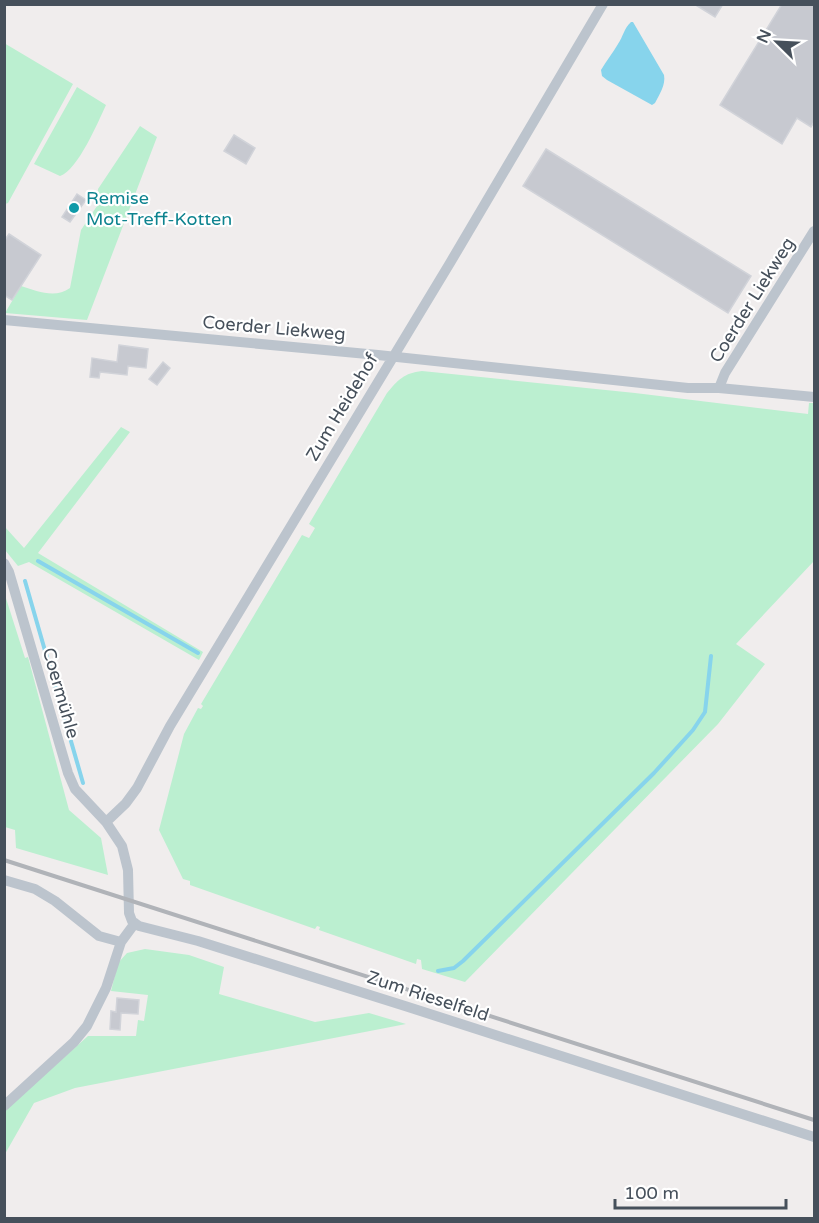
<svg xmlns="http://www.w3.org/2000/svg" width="819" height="1223" viewBox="0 0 819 1223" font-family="'Varela Round',sans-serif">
<rect width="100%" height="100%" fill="#f0eded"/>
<!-- green -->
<path fill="#bbefd0" d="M 4,43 L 73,84 L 8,203 L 5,204 Z
M 77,87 L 106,105 C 98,122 78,170 60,176 L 34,164 Z
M 140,126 L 157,137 L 87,320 L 5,313 L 21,286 C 37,291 55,299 70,288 L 81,230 L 101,200 L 98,195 L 98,189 Z
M 422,371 L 635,393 L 808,414 L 809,403 L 814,403 L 814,561 L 736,644 L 765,664 L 718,724 L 465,982 L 422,969 L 421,960 L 417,959 L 416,964 L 319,930 L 320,927 L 317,926 L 315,929 L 190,885 L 190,881 L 183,879 L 159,830 L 184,734 L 198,708 L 201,709 L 203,706 L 201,704 L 302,535 L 309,538 L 315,528 L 309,524 L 387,393 C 398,380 404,373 422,371 Z
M 121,427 L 130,432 L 38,553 L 203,652 L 199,660 L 29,562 L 18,566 L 5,550 L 5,527 L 24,548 Z
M 4,592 L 25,658 L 28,657 L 69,810 L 101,838 L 108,875 L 16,848 L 15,830 L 5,827 Z
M 145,949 L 189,955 L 224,967 L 219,994 L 315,1022 L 369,1013 L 406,1024 L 75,1088 L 34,1103 L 5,1154 L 5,1110 L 88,1036 L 136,1036 L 138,1020 L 144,1021 L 148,995 L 111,991 L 118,963 L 127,953 Z"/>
<!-- water -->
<path fill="#87d4ec" d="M 631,22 L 633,22 L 664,75 C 666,85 659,95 655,103 L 652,105 L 607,80 L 602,76 L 601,70 C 606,61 613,53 618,44 C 623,37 624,28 631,22 Z"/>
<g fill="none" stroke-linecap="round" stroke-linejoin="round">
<!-- stream -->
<path stroke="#87d4ec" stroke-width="4" d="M 38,561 L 198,653
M 25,581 L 83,783
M 438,971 L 454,968 L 463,961 L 654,773 L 693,730 L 705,712 L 711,656"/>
</g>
<!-- building -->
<path fill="#c7c9d0" stroke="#d1d3d9" stroke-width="1.5" d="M 694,4 L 723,4 L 715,17 Z
M 782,4 L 814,4 L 814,122 L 811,127 L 797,118 L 782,144 L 720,105 Z
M 234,135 L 255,148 L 246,164 L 224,151 Z
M 546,149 L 751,276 L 728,313 L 523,186 Z
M 77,194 L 86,200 L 70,222 L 62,217 Z
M 9,234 L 41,255 L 12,300 L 4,295 L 4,241 Z
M 119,345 L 148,349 L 146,368 L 128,366 L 127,375 L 100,372 L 99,378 L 90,377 L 92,358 L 117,362 Z
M 163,362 L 170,368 L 157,385 L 149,379 Z
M 117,998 L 139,1000 L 138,1014 L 121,1013 L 120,1030 L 110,1029 L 111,1011 L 116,1012 Z"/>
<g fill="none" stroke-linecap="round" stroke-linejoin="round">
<!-- minor -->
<path stroke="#bcc4cd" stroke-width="10" d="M 4,320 L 378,355 L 688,388 L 719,388 L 814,397
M 719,388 L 725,373 L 814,231
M 4,563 L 9,572 L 68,773 L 75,789 L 106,822 L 122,846 L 128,870 L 129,913 L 132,921 L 139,926 L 198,941 L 405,1006 L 814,1137
M 106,822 L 126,803 L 137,788 L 170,726 L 450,263 L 603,4
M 4,880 L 35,889 L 55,901 L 99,936 L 121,942
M 4,1106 L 74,1042 L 87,1026 L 106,988 L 121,942 L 135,923"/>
<!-- rail -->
<path stroke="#b0b3b8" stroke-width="4" d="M 4,860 L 814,1120"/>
</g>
<!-- markers -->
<circle fill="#0f9aa8" stroke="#fff" stroke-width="2" cx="74" cy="208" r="6"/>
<g text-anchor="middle" stroke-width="4.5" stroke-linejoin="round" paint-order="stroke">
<!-- culture labels -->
<g font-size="18" fill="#0d838f" stroke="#fff" text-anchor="start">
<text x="86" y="204">Remise<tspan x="86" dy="21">Mot-Treff-Kotten</tspan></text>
</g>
<!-- street labels -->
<g font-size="18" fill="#46505b" stroke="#fff">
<text transform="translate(752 300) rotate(-58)" y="6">Coerder Liekweg</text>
<text transform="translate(274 328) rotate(5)" y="6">Coerder Liekweg</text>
<text transform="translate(342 407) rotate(-59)" y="6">Zum Heidehof</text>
<text transform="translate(61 693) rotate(74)" y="6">Coermühle</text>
<text transform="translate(428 996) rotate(18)" y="6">Zum Rieselfeld</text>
</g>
</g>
<!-- border -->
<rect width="819" height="1223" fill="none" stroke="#46505b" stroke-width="12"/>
<!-- north arrow -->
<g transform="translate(777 42) rotate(294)" stroke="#ffffff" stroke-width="4.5" paint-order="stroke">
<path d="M0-4.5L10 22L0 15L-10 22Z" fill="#46505b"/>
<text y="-9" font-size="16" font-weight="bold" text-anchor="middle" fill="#46505b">N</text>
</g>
<!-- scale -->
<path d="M615 1199v9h171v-9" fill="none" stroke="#46505b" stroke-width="3"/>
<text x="624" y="1199" font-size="18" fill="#46505b" stroke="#ffffff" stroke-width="4.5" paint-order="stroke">100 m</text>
</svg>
